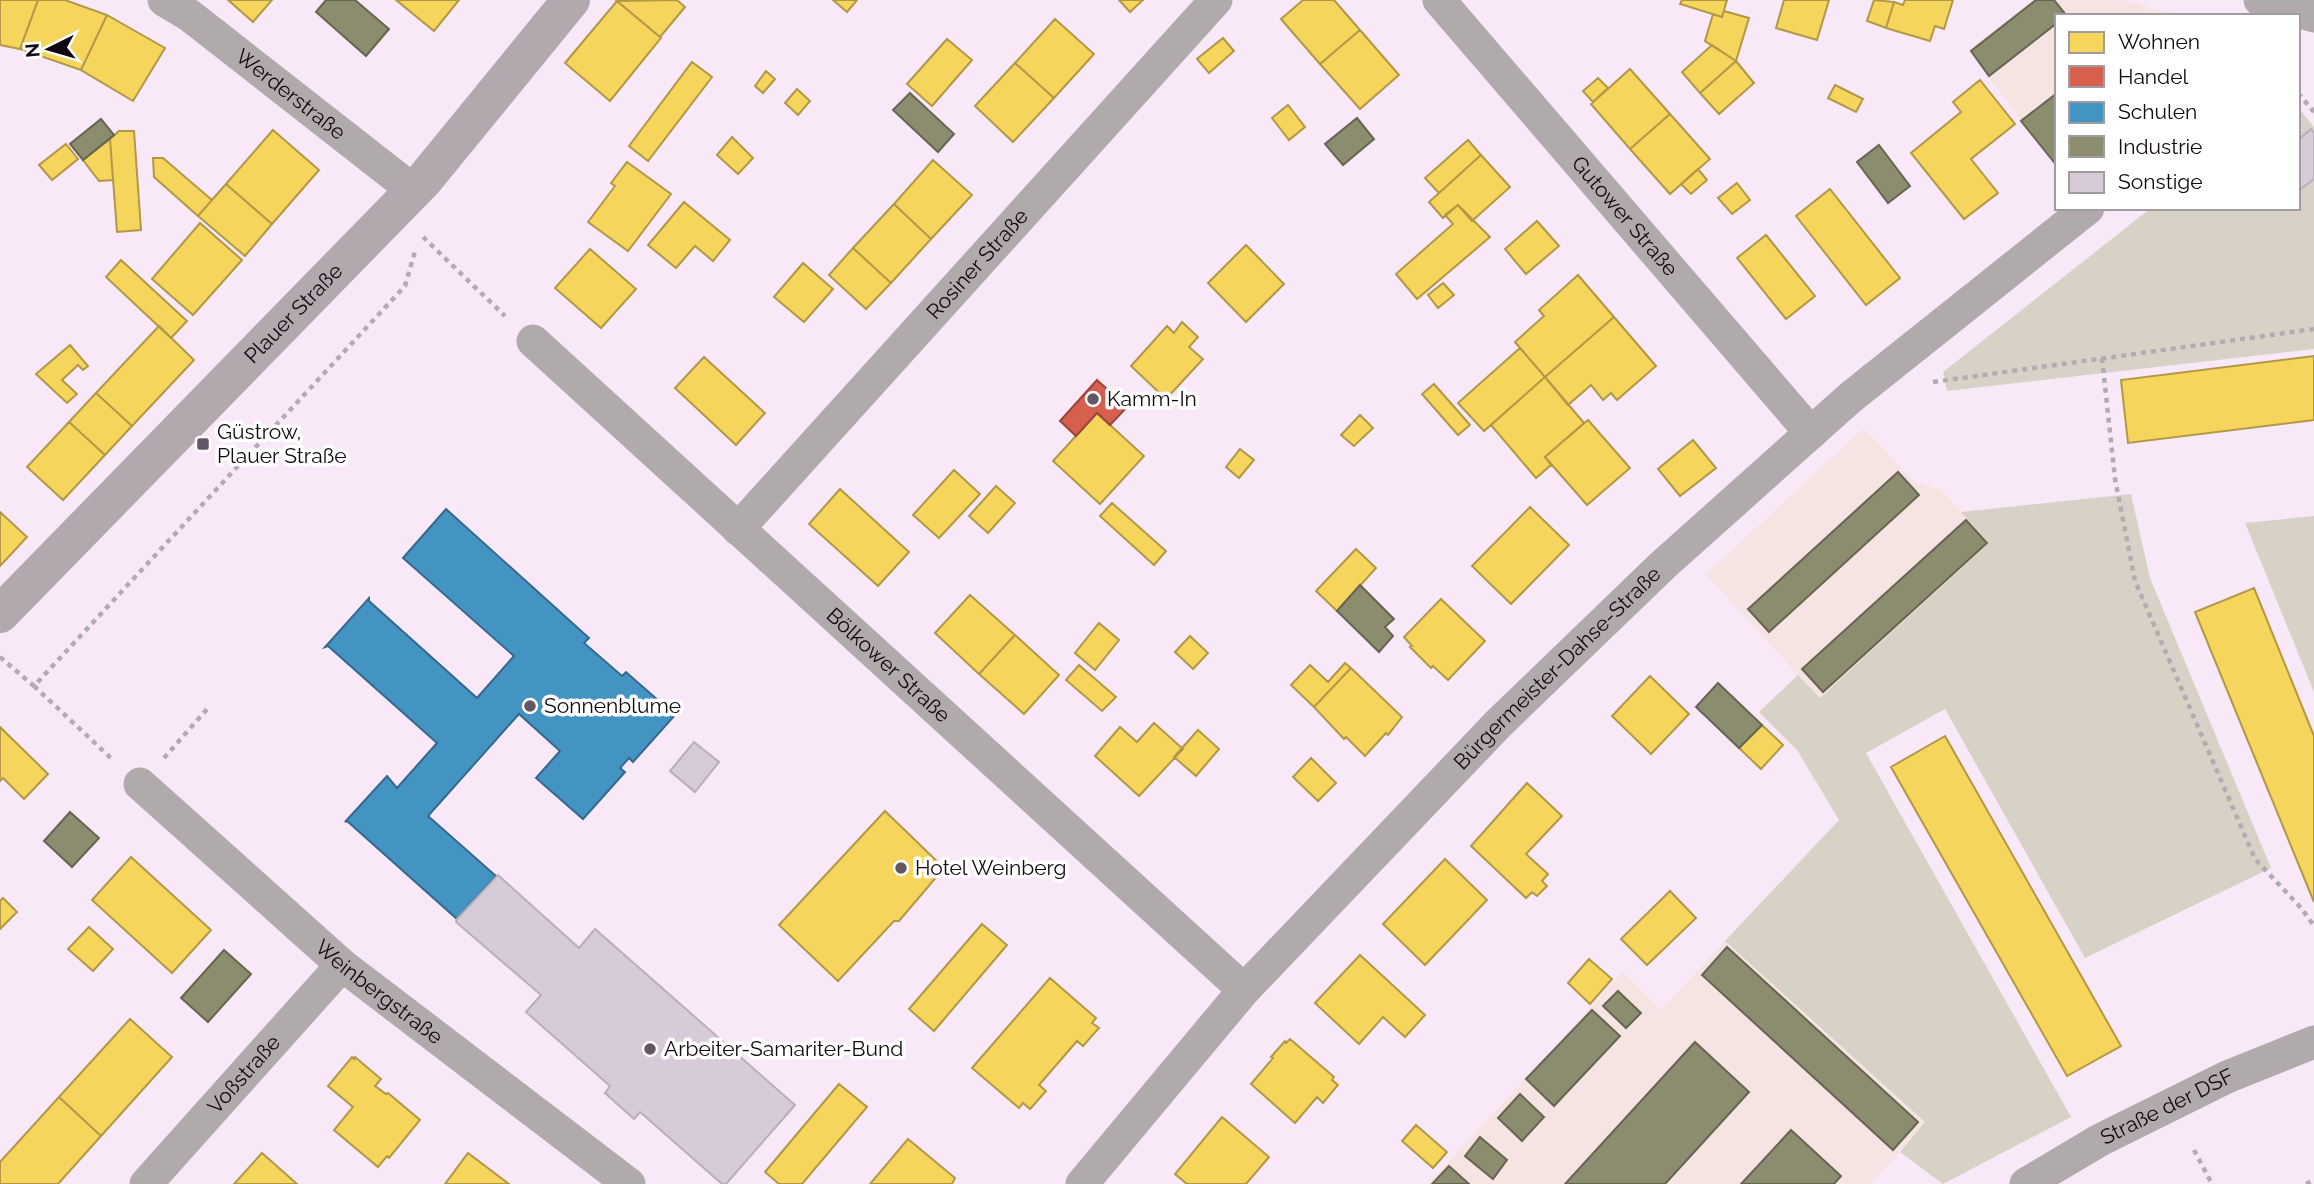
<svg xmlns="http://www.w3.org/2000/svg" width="2314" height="1184" viewBox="0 0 2314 1184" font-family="Raleway,sans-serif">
<rect width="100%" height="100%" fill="#f9e9f8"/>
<!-- industrial -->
<path fill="#f5e4e1" d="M 2033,0 L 2122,0 L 2181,16 L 2057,16 L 2057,168 L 1968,50 Z
M 1864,428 L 1915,483 L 1940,489 L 1990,543 L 1820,699 L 1706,574 Z
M 1725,941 L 1926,1123 L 1871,1184 L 1428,1184 L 1623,972 L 1661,1010 Z"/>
<!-- green -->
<path fill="#d7d2c5" d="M 2298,107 L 2314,127 L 2314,349 L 1947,391 L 1943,372 L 2151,208 L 2298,208 Z
M 2131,494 L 2150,578 L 2271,868 L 2085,958 L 1945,709 L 1866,753 L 2071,1117 L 1943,1184 L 1900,1152 L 1925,1122 L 1725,941 L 1839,820 L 1797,750 L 1759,712 L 1798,675 L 1820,698 L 1989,543 L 1961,512 Z
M 2314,516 L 2314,692 L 2245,523 Z"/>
<!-- homes -->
<path fill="#f6d55c" stroke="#b19846" stroke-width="2" d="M 0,0 L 38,0 L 20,49 L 0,45 Z
M 38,0 L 65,0 L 107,15 L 81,70 L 20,49 Z
M 228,0 L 272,0 L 253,22 Z
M 396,0 L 459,0 L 434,31 Z
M 677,0 L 685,7 L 660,37 L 617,1 Z
M 833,0 L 857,0 L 847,12 Z
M 1119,0 L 1143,0 L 1130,12 Z
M 1303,0 L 1334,0 L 1360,30 L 1320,64 L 1281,19 Z
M 1682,0 L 1727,0 L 1722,17 L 1680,4 Z
M 1784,0 L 1829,0 L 1817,40 L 1776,28 Z
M 1874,0 L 1894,2 L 1886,28 L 1867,21 Z
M 1905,0 L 1953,0 L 1944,29 L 1935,26 L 1930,41 L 1886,28 L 1894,2 L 1903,5 Z
M 617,1 L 661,38 L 610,101 L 565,63 Z
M 1724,11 L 1749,18 L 1736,61 L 1705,41 L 1713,14 L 1722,17 Z
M 107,15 L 165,48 L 133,101 L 81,70 Z
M 1055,19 L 1094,54 L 1054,98 L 1015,63 Z
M 1360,30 L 1399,75 L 1360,109 L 1320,64 Z
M 1223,38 L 1234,51 L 1209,73 L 1197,59 Z
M 947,39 L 972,60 L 932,106 L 907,84 Z
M 1712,45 L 1736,61 L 1700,93 L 1682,72 Z
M 1736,61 L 1754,83 L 1719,114 L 1700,93 Z
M 692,62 L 712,77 L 648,161 L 629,146 Z
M 1015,63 L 1054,98 L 1013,142 L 975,106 Z
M 1630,69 L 1670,114 L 1630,149 L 1591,104 Z
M 766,71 L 775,79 L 763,93 L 755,86 Z
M 1598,78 L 1608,88 L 1593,102 L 1583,91 Z
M 1980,80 L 2015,124 L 1971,159 L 1998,193 L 1964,219 L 1911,153 L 1961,112 L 1953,102 Z
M 1835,85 L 1863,99 L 1856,112 L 1828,98 Z
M 797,89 L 810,101 L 798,115 L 785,103 Z
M 1288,105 L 1305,127 L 1289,140 L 1272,118 Z
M 1670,114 L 1710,159 L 1670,194 L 1630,149 Z
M 273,130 L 319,170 L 272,224 L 226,184 Z
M 119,131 L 134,131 L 141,230 L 117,232 L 110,139 Z
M 732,137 L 753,158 L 738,174 L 717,155 Z
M 110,139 L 113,180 L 99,181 L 83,160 Z
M 1468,140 L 1481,155 L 1439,193 L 1425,178 Z
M 66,144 L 78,159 L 52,180 L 39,165 Z
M 1481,155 L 1510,187 L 1472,221 L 1458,205 L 1443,218 L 1429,202 Z
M 153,158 L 163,158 L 212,200 L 198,216 L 154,177 Z
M 933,160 L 972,195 L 931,239 L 894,204 Z
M 627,162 L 671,194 L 628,251 L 588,222 L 615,186 L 611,183 Z
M 1698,169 L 1707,180 L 1691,194 L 1681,184 Z
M 1737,183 L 1750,200 L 1732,214 L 1718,198 Z
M 226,184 L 272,224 L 245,256 L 198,216 Z
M 1830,189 L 1900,278 L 1866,305 L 1796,216 Z
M 684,202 L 730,240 L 713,261 L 695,246 L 676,268 L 648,245 Z
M 894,204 L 931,239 L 891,283 L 853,248 Z
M 1458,205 L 1490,237 L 1417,299 L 1396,274 L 1453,224 L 1445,215 Z
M 1537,221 L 1559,246 L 1526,274 L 1505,249 Z
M 200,223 L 242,260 L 193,315 L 152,279 Z
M 1766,235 L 1815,296 L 1786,319 L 1737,258 Z
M 1246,245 L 1284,284 L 1246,322 L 1208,283 Z
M 853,248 L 891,283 L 866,309 L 829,275 Z
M 590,249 L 636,289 L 601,328 L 555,288 Z
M 121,260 L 187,321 L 171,338 L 106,277 Z
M 803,263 L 833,289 L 804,322 L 774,297 Z
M 1578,275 L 1614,317 L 1545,377 L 1515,342 L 1544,316 L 1539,310 Z
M 1443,283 L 1454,295 L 1438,308 L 1428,295 Z
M 1614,317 L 1656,366 L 1617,400 L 1611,393 L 1603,400 L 1591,385 L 1568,405 L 1545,377 Z
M 1182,322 L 1198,337 L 1189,347 L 1203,359 L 1166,399 L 1131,366 L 1167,326 L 1174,333 Z
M 159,326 L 194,360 L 132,426 L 96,393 Z
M 70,345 L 88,366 L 83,370 L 78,365 L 62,380 L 77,394 L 67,403 L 36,374 Z
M 1520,348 L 1545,377 L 1484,431 L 1458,403 Z
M 2314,356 L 2314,420 L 2128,443 L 2121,380 Z
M 704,357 L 765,413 L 736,445 L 675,388 Z
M 1545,377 L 1584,423 L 1545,457 L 1551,465 L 1536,478 L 1491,425 Z
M 1434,384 L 1470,425 L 1458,435 L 1422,394 Z
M 96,393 L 132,426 L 105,455 L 69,422 Z
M 1097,413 L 1144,456 L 1100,504 L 1053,461 Z
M 1360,415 L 1373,428 L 1354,446 L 1341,435 Z
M 1588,420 L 1630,468 L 1587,505 L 1545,457 Z
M 69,422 L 105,455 L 63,500 L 27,467 Z
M 1693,440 L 1716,468 L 1680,496 L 1658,469 Z
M 1240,449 L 1254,460 L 1239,478 L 1226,467 Z
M 954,470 L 980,494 L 939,538 L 913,515 Z
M 996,486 L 1015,503 L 988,533 L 969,516 Z
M 840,489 L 909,552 L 878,586 L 809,524 Z
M 1112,503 L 1166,551 L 1154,565 L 1100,516 Z
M 1530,507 L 1569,545 L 1511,604 L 1472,566 Z
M 0,512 L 27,537 L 0,566 Z
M 1356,549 L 1376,568 L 1337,611 L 1316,591 Z
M 2254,588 L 2314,736 L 2314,902 L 2195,612 Z
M 970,595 L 1015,635 L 979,674 L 935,633 Z
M 1441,599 L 1485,641 L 1448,680 L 1433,666 L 1431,668 L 1410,647 L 1412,646 L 1404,637 Z
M 1099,623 L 1119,640 L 1095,670 L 1075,653 Z
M 1015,635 L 1059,675 L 1024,714 L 979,674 Z
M 1190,636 L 1208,653 L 1193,669 L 1175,652 Z
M 1345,663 L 1351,668 L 1314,707 L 1291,685 L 1310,665 L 1328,682 Z
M 1079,665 L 1116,697 L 1102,711 L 1066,680 Z
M 1351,668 L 1402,717 L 1388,735 L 1386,733 L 1365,756 L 1346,737 L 1344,739 L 1314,707 Z
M 1650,676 L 1689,714 L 1651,754 L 1612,716 Z
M 1154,723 L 1183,749 L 1139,796 L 1095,756 L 1120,727 L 1137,742 Z
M 1762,725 L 1783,745 L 1761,769 L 1739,748 Z
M 0,727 L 48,774 L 24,799 L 3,778 L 0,781 Z
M 1198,730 L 1219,749 L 1196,776 L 1174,757 Z
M 1945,736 L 2121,1046 L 2067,1076 L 1891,767 Z
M 1311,758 L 1336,783 L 1318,801 L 1293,777 Z
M 1527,783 L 1562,816 L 1526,854 L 1548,874 L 1542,881 L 1547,886 L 1537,896 L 1532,892 L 1526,898 L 1471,846 Z
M 885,811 L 944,868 L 899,921 L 894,921 L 838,981 L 779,925 Z
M 131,857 L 211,930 L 172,973 L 92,900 Z
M 1445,859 L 1487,900 L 1425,965 L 1383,924 Z
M 1670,891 L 1696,918 L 1647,965 L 1621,939 Z
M 3,898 L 17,912 L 0,929 L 0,901 Z
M 982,924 L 1007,945 L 934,1031 L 909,1009 Z
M 89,927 L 113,949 L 93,971 L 68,949 Z
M 1360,955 L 1425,1015 L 1405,1037 L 1383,1017 L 1359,1044 L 1315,1003 Z
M 1589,959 L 1612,979 L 1590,1004 L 1568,983 Z
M 1050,978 L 1096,1018 L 1092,1023 L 1099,1028 L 1083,1046 L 1077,1041 L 1039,1085 L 1046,1091 L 1030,1109 L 1023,1103 L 1019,1108 L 972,1068 Z
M 130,1019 L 172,1057 L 101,1136 L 59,1097 Z
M 1290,1039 L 1334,1077 L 1332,1080 L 1338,1085 L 1323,1103 L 1317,1097 L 1295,1123 L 1251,1084 L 1273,1058 L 1271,1057 L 1285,1041 L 1286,1043 Z
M 352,1057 L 354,1059 L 355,1057 L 381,1079 L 375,1086 L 386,1094 L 388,1093 L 420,1120 L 389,1158 L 387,1156 L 378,1167 L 334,1130 L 353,1107 L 328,1086 Z
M 839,1084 L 867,1107 L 802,1184 L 779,1184 L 765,1172 Z
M 59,1097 L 101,1136 L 58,1184 L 0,1184 L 0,1162 Z
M 1222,1117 L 1269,1157 L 1246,1184 L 1187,1184 L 1175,1174 Z
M 1416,1125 L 1447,1152 L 1433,1168 L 1402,1141 Z
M 908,1139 L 955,1178 L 952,1184 L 870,1184 Z
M 262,1153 L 297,1184 L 234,1184 Z
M 468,1153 L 509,1184 L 445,1184 Z"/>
<!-- shops -->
<path fill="#d6604d" stroke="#9b463b" stroke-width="2" d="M 1097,380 L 1127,407 L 1110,425 L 1097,413 L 1076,436 L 1060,421 Z"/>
<!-- schools -->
<path fill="#4393c3" stroke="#34698e" stroke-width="2" d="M 446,509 L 589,638 L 584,643 L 622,676 L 626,672 L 675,715 L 633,762 L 629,758 L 620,768 L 625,772 L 583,819 L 536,778 L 560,751 L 519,714 L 428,816 L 496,876 L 457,919 L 347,821 L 345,822 L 387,776 L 397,788 L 437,743 L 328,646 L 325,647 L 369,598 L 369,601 L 477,698 L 514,656 L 403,558 Z"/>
<!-- industry -->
<path fill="#8c8c6e" stroke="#676452" stroke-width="2" d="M 326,0 L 355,0 L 389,29 L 366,56 L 316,12 Z
M 2036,0 L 2054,0 L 2066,15 L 2057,16 L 2057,23 L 1989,76 L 1971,51 Z
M 910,93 L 954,134 L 938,152 L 893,110 Z
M 2057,93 L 2057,166 L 2021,121 Z
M 1357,118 L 1374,139 L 1343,165 L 1325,144 Z
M 101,119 L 114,135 L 83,160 L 70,144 Z
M 1879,145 L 1910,186 L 1888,203 L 1857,162 Z
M 1898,472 L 1919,495 L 1769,632 L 1748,609 Z
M 1966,520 L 1987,543 L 1823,692 L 1802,669 Z
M 1360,585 L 1394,619 L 1385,627 L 1393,636 L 1379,652 L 1337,611 Z
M 1718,683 L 1762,725 L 1739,748 L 1696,707 Z
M 70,812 L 99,838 L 72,867 L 44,841 Z
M 1727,947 L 1918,1122 L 1893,1150 L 1702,975 Z
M 224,950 L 251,974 L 208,1022 L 181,998 Z
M 1618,991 L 1641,1013 L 1626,1028 L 1603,1006 Z
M 1592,1010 L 1620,1036 L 1554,1106 L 1526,1079 Z
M 1695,1042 L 1749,1092 L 1665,1184 L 1565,1184 Z
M 1520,1094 L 1544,1117 L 1522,1141 L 1498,1118 Z
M 1791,1130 L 1841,1176 L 1834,1184 L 1741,1184 Z
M 1480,1137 L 1507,1160 L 1493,1179 L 1465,1156 Z
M 1449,1166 L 1469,1184 L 1432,1184 Z"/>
<!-- building -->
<path fill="#d8cbd8" stroke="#baaeba" stroke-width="2" d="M 2311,129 L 2314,133 L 2314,179 L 2298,191 L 2298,140 Z
M 694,742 L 719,762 L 695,792 L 670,771 Z
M 498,875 L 579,948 L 595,929 L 795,1105 L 726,1184 L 722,1184 L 640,1112 L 634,1119 L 605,1093 L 610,1086 L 526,1012 L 541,995 L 456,922 L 457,919 Z"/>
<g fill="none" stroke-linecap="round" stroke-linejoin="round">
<!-- path -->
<path stroke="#b3abb1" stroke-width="4.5" stroke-dasharray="5 5" stroke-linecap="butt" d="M 2298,93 L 2314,112
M 423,237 L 505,316
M 2102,358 L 2115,479 L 2135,581 L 2255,859 L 2302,909 L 2314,926
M 1933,382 L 2314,329
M 0,657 L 34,686 L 405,286 L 416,248
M 34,686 L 113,760
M 164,758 L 207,709
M 2194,1150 L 2212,1184
M 2306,1184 L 2314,1180"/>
<!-- street -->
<g stroke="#b1aaac" stroke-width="33">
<path id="s1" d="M 164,0 L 189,15 L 414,191"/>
<path id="s2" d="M 1439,0 L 1811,433"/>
<path d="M 2260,0 L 2314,16"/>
<path id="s3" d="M 533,341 L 1244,990"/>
<path id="s4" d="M 738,529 L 1216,0"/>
<path id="s5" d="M 140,784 L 342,965 L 629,1184"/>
<path id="s6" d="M 146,1184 L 342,965"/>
<path id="s7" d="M 1082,1184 L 1244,990 L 1498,724 L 1663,565 L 1851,397 L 2088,208"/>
<path id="s8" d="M 2026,1184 L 2100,1140 L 2227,1077 L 2314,1042"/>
</g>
<!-- secondary -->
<path stroke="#b2a8ad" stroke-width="38" id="s9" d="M 0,614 L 424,180 L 571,0"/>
</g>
<!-- markers -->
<g fill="#625762" stroke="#fff" stroke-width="2.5">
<circle cx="1093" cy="399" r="7"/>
<rect x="196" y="437" width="14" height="14" rx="3.5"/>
<circle cx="530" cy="706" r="7"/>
<circle cx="901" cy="868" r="7"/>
<circle cx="650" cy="1049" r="7"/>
</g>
<g text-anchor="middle" stroke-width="7" stroke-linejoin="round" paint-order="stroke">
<!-- street labels -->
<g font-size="21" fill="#110811" stroke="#fff">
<text dy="7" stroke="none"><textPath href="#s1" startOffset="158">Werderstraße</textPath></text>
<text dy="7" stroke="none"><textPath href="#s2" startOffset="285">Gutower Straße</textPath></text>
<text dy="7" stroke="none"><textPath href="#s4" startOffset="357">Rosiner Straße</textPath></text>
<text dy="7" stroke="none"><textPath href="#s9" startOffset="420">Plauer Straße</textPath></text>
<text dy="7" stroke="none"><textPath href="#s3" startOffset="481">Bölkower Straße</textPath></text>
<text dy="7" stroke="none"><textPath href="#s7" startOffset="702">Bürgermeister-Dahse-Straße</textPath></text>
<text dy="7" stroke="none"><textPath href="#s5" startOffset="317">Weinbergstraße</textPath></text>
<text dy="7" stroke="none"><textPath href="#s6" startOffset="147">Voßstraße</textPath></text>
<text dy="7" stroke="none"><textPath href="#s8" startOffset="161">Straße der DSF</textPath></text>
</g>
<!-- poi labels -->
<g font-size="21" fill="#110811" stroke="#fff" text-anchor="start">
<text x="1107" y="406">Kamm-In</text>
<text x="217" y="439">Güstrow,<tspan x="217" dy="24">Plauer Straße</tspan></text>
<text x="544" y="713">Sonnenblume</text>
<text x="915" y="875">Hotel Weinberg</text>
<text x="664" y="1056">Arbeiter-Samariter-Bund</text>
</g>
</g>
<!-- legend -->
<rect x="2055" y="14" width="245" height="196" fill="#ffffff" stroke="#a09ca0" stroke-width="2"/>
<rect x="2069" y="32" width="35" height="21" fill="#f6d55c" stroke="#a09ca0" stroke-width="2"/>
<text x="2118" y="49" font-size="21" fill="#110811">Wohnen</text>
<rect x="2069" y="66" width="35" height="21" fill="#d6604d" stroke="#a09ca0" stroke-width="2"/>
<text x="2118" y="84" font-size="21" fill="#110811">Handel</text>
<rect x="2069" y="102" width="35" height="21" fill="#4393c3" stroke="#a09ca0" stroke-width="2"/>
<text x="2118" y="119" font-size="21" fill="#110811">Schulen</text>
<rect x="2069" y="136" width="35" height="21" fill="#8c8c6e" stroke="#a09ca0" stroke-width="2"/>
<text x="2118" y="154" font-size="21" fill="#110811">Industrie</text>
<rect x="2069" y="172" width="35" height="21" fill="#d8cbd8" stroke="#a09ca0" stroke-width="2"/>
<text x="2118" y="189" font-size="21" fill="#110811">Sonstige</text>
<!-- north arrow -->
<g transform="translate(49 49) rotate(265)" stroke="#ffffff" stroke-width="5" paint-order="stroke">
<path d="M0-5L12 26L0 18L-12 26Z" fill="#110811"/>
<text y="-10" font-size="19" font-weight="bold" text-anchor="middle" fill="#110811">N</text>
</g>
</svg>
